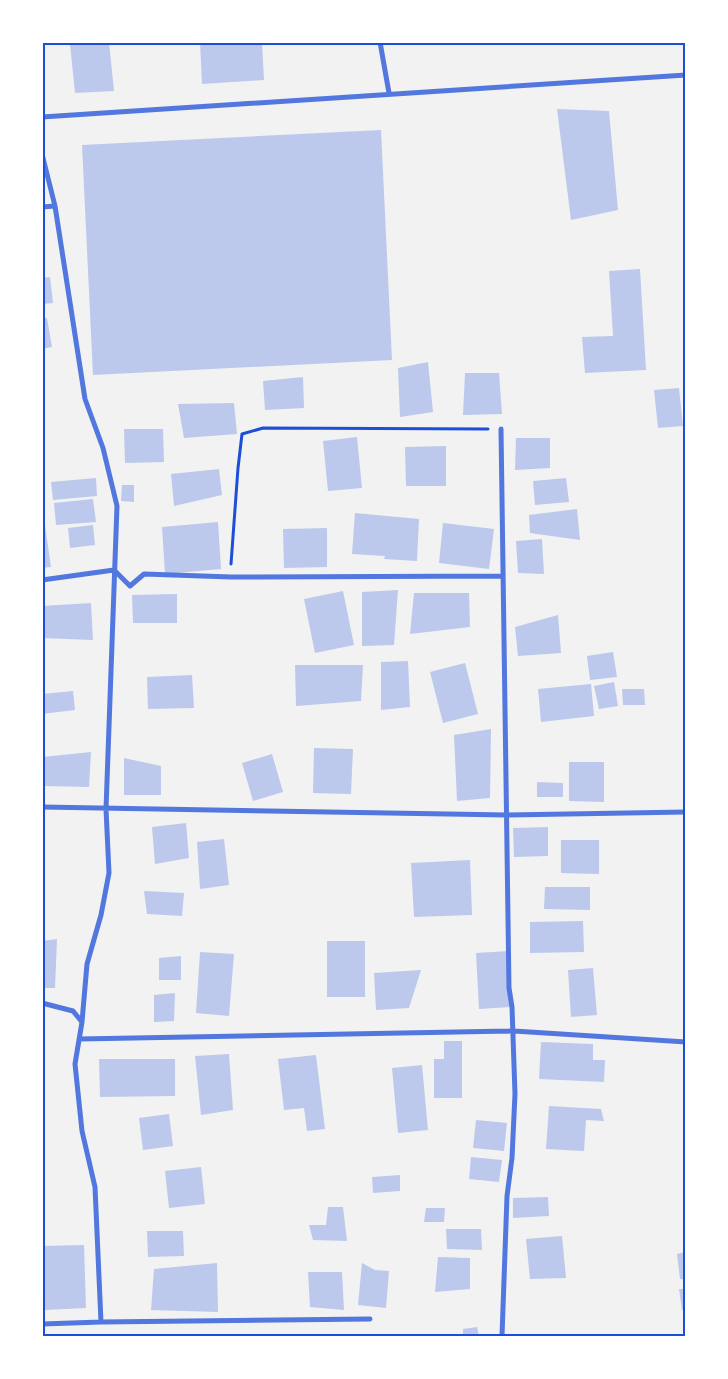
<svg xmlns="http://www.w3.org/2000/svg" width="728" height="1379" viewBox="0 0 728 1379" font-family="Arial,sans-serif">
<rect width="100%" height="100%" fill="#f2f2f2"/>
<!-- building -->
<path fill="#bdc9ec" d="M 109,42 L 114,91 L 75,93 L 70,44 Z
M 200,42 L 262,42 L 264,80 L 202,84 Z
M 557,109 L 609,111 L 618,210 L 571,220 Z
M 381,130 L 392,360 L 93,375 L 82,145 Z
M 640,269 L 646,370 L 585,373 L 582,337 L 613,336 L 609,271 Z
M 50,277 L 53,303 L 42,304 L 42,278 Z
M 42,318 L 47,318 L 52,347 L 42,349 Z
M 428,362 L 433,412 L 400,417 L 398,368 Z
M 465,373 L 499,373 L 502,414 L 463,415 Z
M 303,377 L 304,408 L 265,410 L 263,381 Z
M 679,388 L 683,426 L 658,428 L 654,390 Z
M 234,403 L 237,434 L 184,438 L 178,404 Z
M 124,429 L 163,429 L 164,462 L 125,463 Z
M 357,437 L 362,488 L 328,491 L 323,441 Z
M 516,438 L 550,438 L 550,468 L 515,470 Z
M 446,446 L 446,486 L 406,486 L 405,447 Z
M 219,469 L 222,495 L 174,506 L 171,474 Z
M 96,478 L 97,496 L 53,500 L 51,482 Z
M 566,478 L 569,502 L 535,505 L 533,481 Z
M 122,485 L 134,485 L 134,502 L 121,501 Z
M 93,499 L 96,522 L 56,525 L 54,503 Z
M 42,504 L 51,567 L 42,568 Z
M 577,509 L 580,540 L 530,533 L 529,515 Z
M 355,513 L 419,519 L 417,561 L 384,559 L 385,556 L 352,554 Z
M 218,522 L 221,569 L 165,574 L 162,527 Z
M 443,523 L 494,529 L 489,569 L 439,563 Z
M 93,525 L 95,545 L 70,548 L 68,528 Z
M 327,528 L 327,567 L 284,568 L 283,529 Z
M 542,539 L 544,574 L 518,573 L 516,541 Z
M 398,590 L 394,645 L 362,646 L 362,592 Z
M 343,591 L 354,645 L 315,653 L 304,599 Z
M 414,593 L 469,593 L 470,627 L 410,634 Z
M 177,594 L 177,623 L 133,623 L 132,595 Z
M 91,603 L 93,640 L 42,638 L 42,606 Z
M 558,615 L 561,653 L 518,656 L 515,627 Z
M 613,652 L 617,677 L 590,680 L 587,656 Z
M 408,661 L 410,707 L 381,710 L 381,662 Z
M 465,663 L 478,714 L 443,723 L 430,672 Z
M 295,665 L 363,665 L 361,701 L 296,706 Z
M 192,675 L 194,708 L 148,709 L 147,677 Z
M 614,682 L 618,706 L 599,709 L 594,686 Z
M 591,684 L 594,716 L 541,722 L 538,689 Z
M 622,689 L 644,689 L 645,705 L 623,705 Z
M 73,691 L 75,710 L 42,714 L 42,694 Z
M 491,729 L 490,798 L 457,801 L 454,735 Z
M 314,748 L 353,749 L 351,794 L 313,793 Z
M 91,752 L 89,787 L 44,786 L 42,757 Z
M 272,754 L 283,792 L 253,801 L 242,763 Z
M 124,758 L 161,766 L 161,795 L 124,795 Z
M 569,762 L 604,762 L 604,802 L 569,801 Z
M 537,782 L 563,783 L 563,797 L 537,797 Z
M 186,823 L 189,858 L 155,864 L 152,827 Z
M 548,827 L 548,856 L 514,857 L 513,828 Z
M 224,839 L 229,885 L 200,889 L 197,842 Z
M 561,840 L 599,840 L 599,874 L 561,873 Z
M 470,860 L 472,915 L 414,917 L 411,863 Z
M 545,887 L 590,887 L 590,910 L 544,909 Z
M 144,891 L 184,893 L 182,916 L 147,914 Z
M 583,921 L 584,952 L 530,953 L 530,922 Z
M 57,939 L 55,988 L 42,988 L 42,941 Z
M 327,941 L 365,941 L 365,997 L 327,997 Z
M 509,951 L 512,1007 L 479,1009 L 476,953 Z
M 200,952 L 234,954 L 229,1016 L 196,1013 Z
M 181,956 L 181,980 L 159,980 L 159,958 Z
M 593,968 L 597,1015 L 571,1017 L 568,970 Z
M 421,970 L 409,1008 L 376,1010 L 374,973 Z
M 175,993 L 174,1021 L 154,1022 L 154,995 Z
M 444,1041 L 462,1041 L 462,1098 L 434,1098 L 434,1059 L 444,1059 Z
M 541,1042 L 593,1044 L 593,1060 L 605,1060 L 604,1082 L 539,1079 Z
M 229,1054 L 233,1110 L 201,1115 L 195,1056 Z
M 316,1055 L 325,1129 L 307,1131 L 304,1108 L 284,1110 L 278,1059 Z
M 99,1059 L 175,1059 L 175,1096 L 100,1097 Z
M 422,1065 L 428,1130 L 398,1133 L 392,1068 Z
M 549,1106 L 601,1109 L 604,1121 L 586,1120 L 584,1151 L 546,1149 Z
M 169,1114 L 173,1146 L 143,1150 L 139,1118 Z
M 476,1120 L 507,1123 L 504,1151 L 473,1148 Z
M 471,1157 L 502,1160 L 499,1182 L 469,1179 Z
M 201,1167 L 205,1204 L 169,1208 L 165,1171 Z
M 400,1175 L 400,1191 L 373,1193 L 372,1177 Z
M 548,1197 L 549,1216 L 513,1218 L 513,1198 Z
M 328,1207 L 343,1207 L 347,1241 L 313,1240 L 309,1225 L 326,1225 Z
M 426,1208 L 445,1208 L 444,1222 L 424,1222 Z
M 446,1229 L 481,1229 L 482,1250 L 447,1249 Z
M 147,1231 L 183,1231 L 184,1256 L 148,1257 Z
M 562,1236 L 566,1278 L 530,1279 L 526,1239 Z
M 84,1245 L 86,1308 L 45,1310 L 43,1246 Z
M 686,1252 L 686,1280 L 680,1279 L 677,1254 Z
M 438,1257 L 470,1258 L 470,1289 L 435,1292 Z
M 217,1263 L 218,1312 L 151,1310 L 154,1269 Z
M 362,1263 L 375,1270 L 389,1271 L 386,1308 L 358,1305 Z
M 308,1272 L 342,1272 L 344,1310 L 310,1307 Z
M 679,1289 L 686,1289 L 686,1311 L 682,1310 Z
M 477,1327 L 479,1336 L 463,1336 L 463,1329 Z"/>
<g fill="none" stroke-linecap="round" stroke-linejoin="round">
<!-- path -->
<path stroke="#1d4ed8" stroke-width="3" d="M 231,564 L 238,468 L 242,434 L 263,428 L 488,429"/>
<!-- minor -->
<path stroke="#5277de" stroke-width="5" d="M 380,42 L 389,93
M 42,117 L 686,75
M 42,154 L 55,206 L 85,399 L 103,448 L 117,506 L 106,809 L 109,873 L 101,915 L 87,964 L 82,1022 L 75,1064 L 82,1131 L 95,1187 L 101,1322
M 42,207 L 55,206
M 501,429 L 509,988 L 512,1007 L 515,1094 L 512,1158 L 507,1196 L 502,1336
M 42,580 L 114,570 L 130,586 L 144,574 L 231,577 L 502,576
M 42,807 L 507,815 L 686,812
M 42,1003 L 73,1011 L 82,1022
M 79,1039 L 514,1031 L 686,1042
M 42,1324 L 101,1322 L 370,1319"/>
</g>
<!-- border -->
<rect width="728" height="1379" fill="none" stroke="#ffffff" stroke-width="88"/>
<rect x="44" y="44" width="640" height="1291" fill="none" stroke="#1d4ed8" stroke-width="2"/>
</svg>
